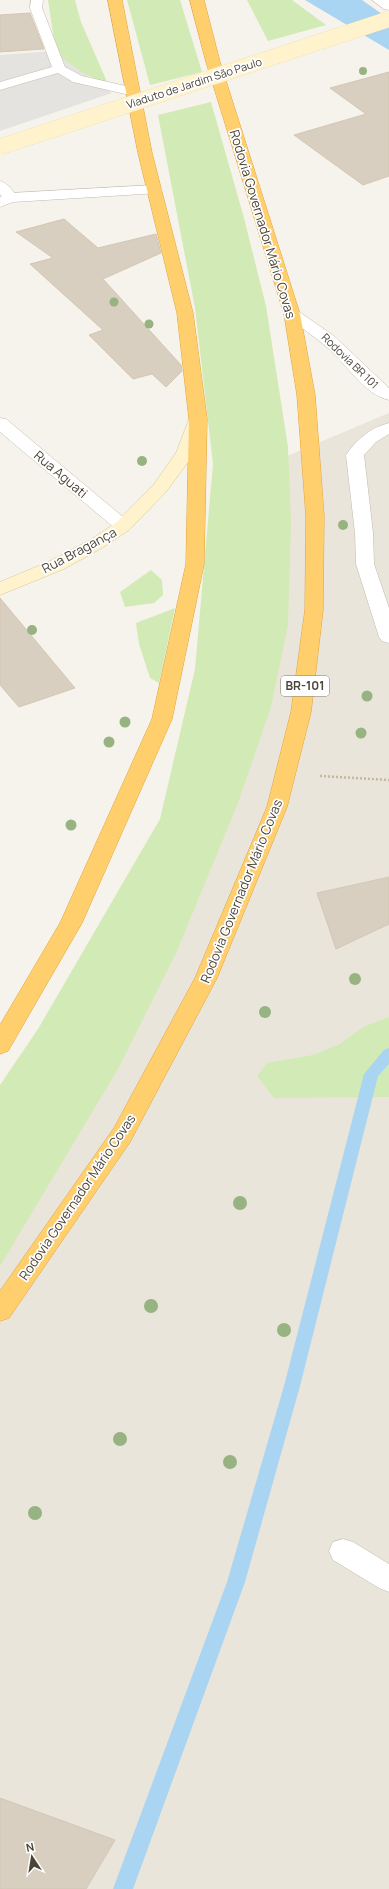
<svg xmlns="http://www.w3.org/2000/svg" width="389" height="1889" viewBox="0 0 389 1889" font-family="Manrope,sans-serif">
<rect width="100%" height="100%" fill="#f6f3ec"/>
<!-- residential -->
<path fill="#eae5da" d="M 389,413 L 389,1889 L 0,1889 L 0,1210 L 242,750 L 275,461 Z"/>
<!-- green -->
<path fill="#d2eab5" d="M 48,0 L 75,0 L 81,22 L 108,84 L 65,66 L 55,46 Z
M 127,0 L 180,0 L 202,72 L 150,85 Z
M 247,0 L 292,0 L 326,25 L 268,41 Z
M 211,102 L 244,218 L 266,306 L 288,447 L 291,523 L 288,625 L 271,707 L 238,803 L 177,951 L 118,1069 L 0,1266 L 0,1085 L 38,1029 L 160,819 L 195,669 L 213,464 L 195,308 L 158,115 Z
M 151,570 L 162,580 L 163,595 L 154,603 L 125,607 L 120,592 Z
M 175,608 L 159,683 L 150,678 L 139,644 L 136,623 Z
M 389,1017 L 389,1097 L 274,1098 L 257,1076 L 267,1063 L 313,1055 L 340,1044 L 363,1027 Z"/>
<!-- parking -->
<path fill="#e5e3e0" d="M 52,51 L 112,93 L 0,131 L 0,55 Z"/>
<!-- water -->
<path fill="#a9d4f2" d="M 305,0 L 362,0 L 389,19 L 389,50 Z"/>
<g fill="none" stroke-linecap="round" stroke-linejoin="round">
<!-- stream -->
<path fill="#a9d4f2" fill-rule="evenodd" d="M 389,1048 L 389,1064 L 378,1076 L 300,1386 L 245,1582 L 133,1889 L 113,1889 L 227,1582 L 284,1386 L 364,1074 L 384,1050 Z"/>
</g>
<!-- building -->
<path fill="#d8cfc1" stroke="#d3c7b4" d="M 30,13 L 44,49 L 0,52 L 0,15 Z
M 389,72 L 389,176 L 363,185 L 294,135 L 366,114 L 330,88 Z
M 64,219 L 98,248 L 156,234 L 161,253 L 103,279 L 181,365 L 182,371 L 166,387 L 152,374 L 133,379 L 89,335 L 103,330 L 30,264 L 53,258 L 16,232 Z
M 0,598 L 75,688 L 19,707 L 0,685 Z
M 389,877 L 389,924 L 336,949 L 317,893 Z
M 0,1798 L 115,1840 L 86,1889 L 0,1889 Z"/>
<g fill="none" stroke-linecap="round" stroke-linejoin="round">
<!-- lane casing -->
<g stroke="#c2bbae" stroke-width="1">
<path id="lane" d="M 31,0 L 43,0 L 42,8 L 65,67 L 82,76 L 139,89 L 140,92 L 139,95 L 134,96 L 73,82 L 58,73 L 0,90 L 0,82 L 52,67 L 30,8 Z
M 0,181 C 8,183 13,191 18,198 L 16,201 L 6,201 L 0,194 Z"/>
</g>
<!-- street casing -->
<g stroke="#c2bbae" stroke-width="1">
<path id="street" d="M 372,0 L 389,0 L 389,10 L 384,9 Z
M 154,185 L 159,187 L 162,190 L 159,193 L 13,202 L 0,207 L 0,197 L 11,193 Z
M 292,309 L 298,311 L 334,336 L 389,388 L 389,400 C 364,394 347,365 329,349 C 315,337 301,327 286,317 L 284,314 L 286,311 Z
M 0,418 L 6,419 L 129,522 L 132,526 L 129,530 L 123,531 L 117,530 L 0,432 Z
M 389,423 L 389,434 L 376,442 L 364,455 L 373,533 L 374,564 L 389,608 L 389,643 L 382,641 L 379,637 L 356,564 L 355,533 L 346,455 C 357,439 370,428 389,423 Z
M 343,1539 L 353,1542 L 389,1564 L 389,1592 L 379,1588 L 333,1560 L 329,1551 L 333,1542 Z"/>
</g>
<!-- secondary casing -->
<g stroke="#d6c79b" stroke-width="1">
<path id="secondary" d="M 198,414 L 204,415 L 207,419 L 191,458 L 166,492 L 129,530 L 102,548 L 64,569 L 0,595 L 0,582 L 50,561 L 90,540 L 117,522 L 154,484 L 176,453 L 189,419 L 192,415 Z"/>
</g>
<!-- highway casing -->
<g stroke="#e0a43c" stroke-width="1">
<path id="highway" d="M 108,0 L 122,0 L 152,153 L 193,313 L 207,419 L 204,564 L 172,719 L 82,923 L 8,1051 L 0,1054 L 0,1025 L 60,923 L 152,719 L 186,564 L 189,419 L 177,313 L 138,153 Z
M 190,0 L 204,0 L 220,62 L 300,314 L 315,395 L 324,516 L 323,610 L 311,712 L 287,807 L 217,978 L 130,1142 L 9,1318 L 0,1321 L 0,1291 L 114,1128 L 195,978 L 267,807 L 291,712 L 305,610 L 306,516 L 297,395 L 284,314 L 206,62 Z"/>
</g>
<!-- path -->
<path stroke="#c4b79f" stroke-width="2.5" stroke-dasharray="2 2" stroke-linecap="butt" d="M 320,776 L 389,780"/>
<!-- lane -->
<use href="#lane" fill="#fff" fill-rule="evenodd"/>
<!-- street -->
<use href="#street" fill="#fff" fill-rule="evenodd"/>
<!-- secondary -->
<use href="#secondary" fill="#fff3cd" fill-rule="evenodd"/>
<!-- highway -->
<use href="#highway" fill="#ffcf6e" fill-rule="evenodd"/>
<!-- secondary-bridge casing -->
<g stroke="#d6c79b" stroke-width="16" stroke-linecap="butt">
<path id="secondary-bridge" d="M 0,147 L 389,19"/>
</g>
<!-- secondary-bridge -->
<use href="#secondary-bridge" stroke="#fff3cd" stroke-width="16"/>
</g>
<!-- trees -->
<g fill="#97b381">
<circle cx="363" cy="71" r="4"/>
<circle cx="114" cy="302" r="4.5"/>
<circle cx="149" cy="324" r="4.5"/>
<circle cx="142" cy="461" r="5"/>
<circle cx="343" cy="525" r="5"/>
<circle cx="32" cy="630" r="5"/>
<circle cx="367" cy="696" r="5.5"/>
<circle cx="125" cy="722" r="5.5"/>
<circle cx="361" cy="733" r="5.5"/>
<circle cx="109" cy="742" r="5.5"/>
<circle cx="71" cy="825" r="5.5"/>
<circle cx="355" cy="979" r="6"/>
<circle cx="265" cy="1012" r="6"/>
<circle cx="240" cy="1203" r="7"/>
<circle cx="151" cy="1306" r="7"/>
<circle cx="284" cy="1330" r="7"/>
<circle cx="120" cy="1439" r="7"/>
<circle cx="230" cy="1462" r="7"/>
<circle cx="35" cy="1513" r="7"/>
</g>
<g text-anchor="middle" stroke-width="3.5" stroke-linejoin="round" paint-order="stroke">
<!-- far-street labels -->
<g font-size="11" fill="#4b4439" stroke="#fff">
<text transform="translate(194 83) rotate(-18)" y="4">Viaduto de Jardim São Paulo</text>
<text transform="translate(350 361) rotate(44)" y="4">Rodovia BR 101</text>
</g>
<!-- shield labels -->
<rect fill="#fff" stroke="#817c74" stroke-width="1" x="281" y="676" width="48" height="20" rx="3"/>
<g font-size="12" font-weight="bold" fill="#4b4439">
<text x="305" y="690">BR-101</text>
</g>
<!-- street labels -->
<g font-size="13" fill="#4b4439" stroke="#fff">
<text transform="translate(263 224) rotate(73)" y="5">Rodovia Governador Mário Covas</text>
<text transform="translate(61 474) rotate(40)" y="5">Rua Aguati</text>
<text transform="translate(79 550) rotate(-28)" y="5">Rua Bragança</text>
<text transform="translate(241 891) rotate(-68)" y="5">Rodovia Governador Mário Covas</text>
<text transform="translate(77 1197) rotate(-56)" y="5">Rodovia Governador Mário Covas</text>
</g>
</g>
<!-- north arrow -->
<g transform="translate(32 1857) rotate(348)" stroke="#ffffff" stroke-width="3" paint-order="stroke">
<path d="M0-3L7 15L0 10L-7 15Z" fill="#4b4439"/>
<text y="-6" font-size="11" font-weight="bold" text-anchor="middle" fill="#4b4439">N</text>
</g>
</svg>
